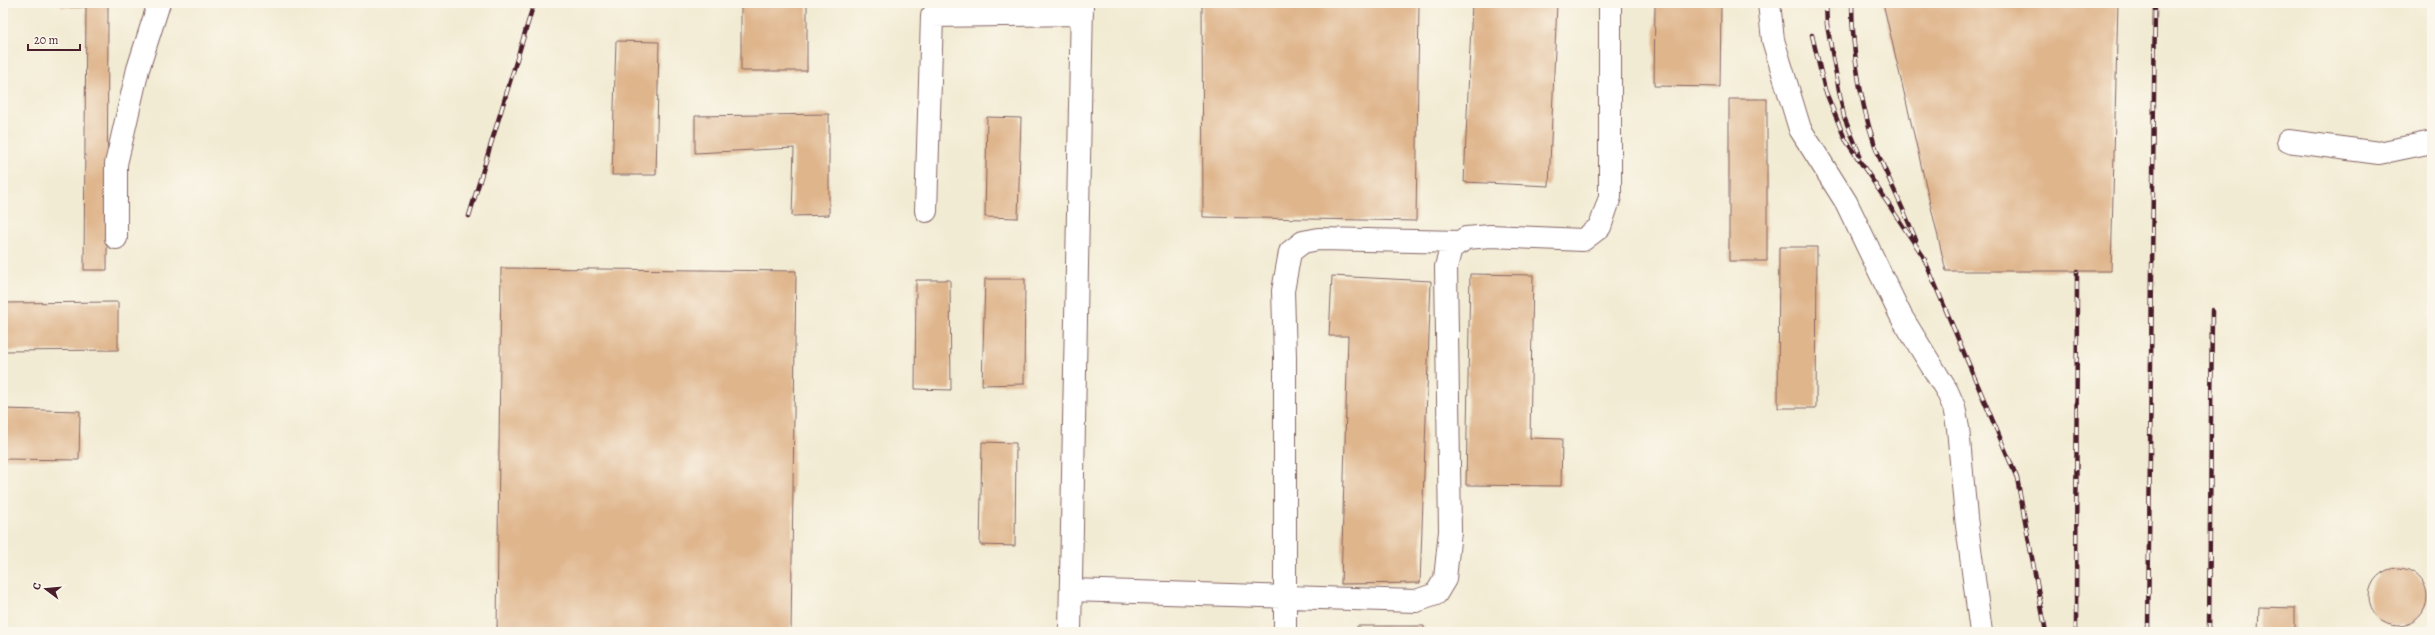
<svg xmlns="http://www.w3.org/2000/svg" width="2435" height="635" viewBox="0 0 2435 635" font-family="Alegreya,serif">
<rect width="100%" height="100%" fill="#fbf7ec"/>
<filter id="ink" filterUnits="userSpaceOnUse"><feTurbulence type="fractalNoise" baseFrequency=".025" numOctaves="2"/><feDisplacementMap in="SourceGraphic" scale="8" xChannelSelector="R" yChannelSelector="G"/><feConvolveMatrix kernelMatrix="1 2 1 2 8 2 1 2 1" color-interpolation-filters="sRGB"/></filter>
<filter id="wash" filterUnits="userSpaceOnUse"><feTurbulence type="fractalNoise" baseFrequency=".012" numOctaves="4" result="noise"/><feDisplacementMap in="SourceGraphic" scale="16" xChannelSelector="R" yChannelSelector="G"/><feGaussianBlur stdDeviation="0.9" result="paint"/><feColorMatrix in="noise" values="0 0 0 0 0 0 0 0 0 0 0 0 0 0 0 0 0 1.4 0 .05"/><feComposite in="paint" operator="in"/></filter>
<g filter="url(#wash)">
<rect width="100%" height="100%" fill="#f2ebd3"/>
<g id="blocks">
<!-- building -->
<path fill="#dfb58c" d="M 61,3 L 108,3 L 107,270 L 84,270 L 86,7 L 61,7 Z
M 741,3 L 807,3 L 807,71 L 741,71 Z
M 1202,3 L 1419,3 L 1416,221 L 1203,217 Z
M 1472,3 L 1557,3 L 1549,186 L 1464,182 Z
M 1655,3 L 1721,3 L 1720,87 L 1654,86 Z
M 1883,3 L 2118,3 L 2111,271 L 1946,271 Z
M 616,41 L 659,42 L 656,175 L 612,175 Z
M 1729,99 L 1767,99 L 1767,261 L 1729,261 Z
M 829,114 L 829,215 L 792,216 L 794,148 L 695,153 L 695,116 Z
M 987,117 L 1021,118 L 1018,218 L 985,217 Z
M 1779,247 L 1817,247 L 1816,408 L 1778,408 Z
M 501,268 L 796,271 L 791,632 L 497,632 Z
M 1470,274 L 1533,275 L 1530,438 L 1562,439 L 1561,486 L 1466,485 Z
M 1332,276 L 1431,281 L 1420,583 L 1341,584 L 1348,336 L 1329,336 Z
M 985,279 L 1025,279 L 1024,384 L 982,385 Z
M 916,280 L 950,280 L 951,390 L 915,389 Z
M 118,302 L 118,350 L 3,351 L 3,303 Z
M 3,409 L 80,411 L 79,460 L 3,459 Z
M 982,442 L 1016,443 L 1015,546 L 980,545 Z
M2369 597a29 29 0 1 1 58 0a29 29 0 1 1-58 0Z
M 2259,607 L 2295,608 L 2295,632 L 2258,632 Z
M 1357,626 L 1424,626 L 1424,632 L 1357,632 Z"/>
</g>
</g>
<g filter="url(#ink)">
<use href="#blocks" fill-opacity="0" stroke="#856666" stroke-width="1"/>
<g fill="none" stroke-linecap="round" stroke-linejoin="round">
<!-- minor casing -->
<g stroke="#856666" stroke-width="24">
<path id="minor" d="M 1769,3 L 1773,40 L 1800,129 L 1846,202 L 1901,316 L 1947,391 L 1954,407 L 1958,428 L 1966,518 L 1981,632
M 2288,141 L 2379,153 L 2432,142
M 926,211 L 932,16 L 1082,14
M 116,238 L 116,164 L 138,69 L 159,3
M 1071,590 L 1416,601 L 1436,594 L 1445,579 L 1450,531 L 1446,267 L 1451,248 L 1466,238 L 1491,236 L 1583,240 L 1600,227 L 1610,197 L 1610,3
M 1070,632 L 1082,3
M 1285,632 L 1285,356 L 1283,291 L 1290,252 L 1303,242 L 1319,239 L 1461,242"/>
</g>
<!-- minor -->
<use href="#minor" stroke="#fff" stroke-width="22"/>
<!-- rail casing -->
<g stroke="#4a1f2b" stroke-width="4.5">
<path id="rail" d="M 1826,3 L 1827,25 L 1844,117 L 1860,155
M 1852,3 C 1852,53 1862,116 1881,161 C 1893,188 1905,213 1916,240
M 1812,35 L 1825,90 L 1845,139 L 1923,256 L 2017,478 L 2046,632
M 469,216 L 534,3
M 2076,632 L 2077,271
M 2148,632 L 2155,3
M 2209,632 L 2212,310"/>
</g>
<!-- rail -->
<use href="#rail" stroke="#fbf7ec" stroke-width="3" stroke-dasharray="9" stroke-linecap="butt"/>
</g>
</g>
<!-- margin -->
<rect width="2435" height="635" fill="none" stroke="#fbf7ec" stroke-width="16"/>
<!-- north arrow -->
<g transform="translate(46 589) rotate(286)" stroke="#fbf7ec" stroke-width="3" paint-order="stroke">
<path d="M0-3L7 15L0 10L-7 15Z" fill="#4a1f2b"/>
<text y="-6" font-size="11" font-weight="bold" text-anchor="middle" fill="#4a1f2b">С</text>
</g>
<!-- scale -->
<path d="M28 44v6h52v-6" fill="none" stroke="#4a1f2b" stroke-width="2"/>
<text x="34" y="44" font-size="12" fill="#4a1f2b" stroke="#fbf7ec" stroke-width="3" paint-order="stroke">20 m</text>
</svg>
